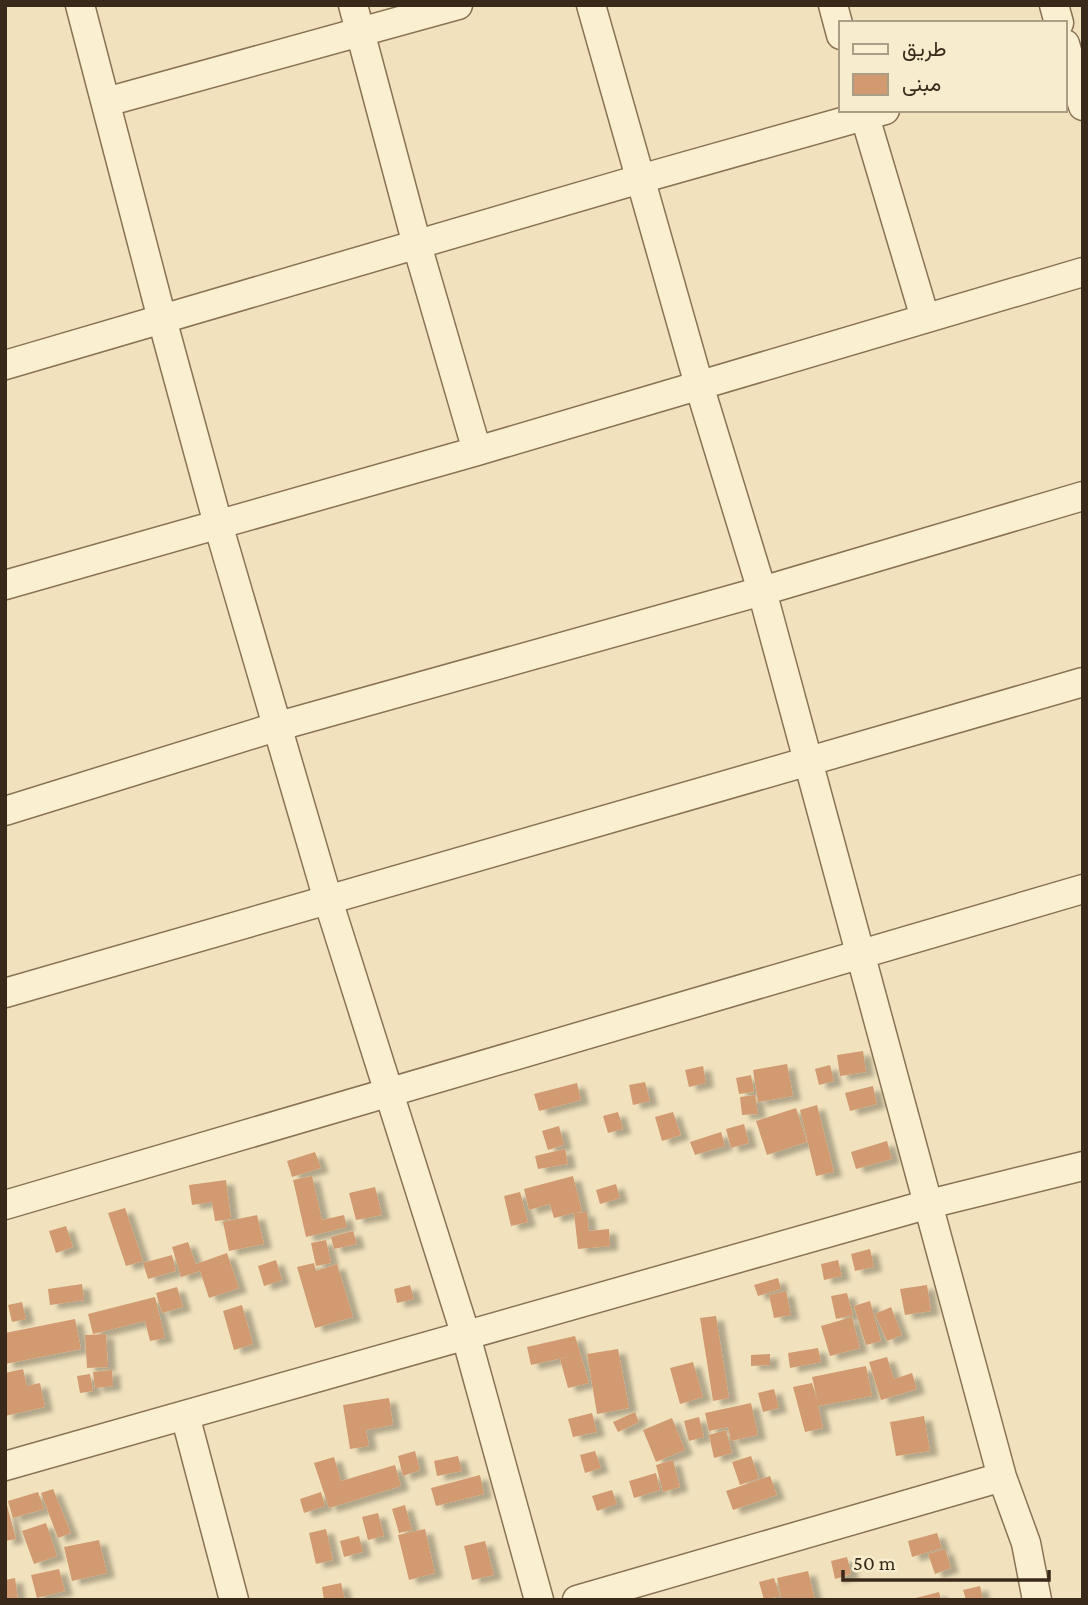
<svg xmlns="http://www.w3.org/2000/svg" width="1088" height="1605" viewBox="0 0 1088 1605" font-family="'Crimson Pro',Vazirmatn,serif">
<defs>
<filter id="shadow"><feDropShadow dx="8" dy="4.5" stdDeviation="2" flood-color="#0004"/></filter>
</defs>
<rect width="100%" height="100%" fill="#f1e2bd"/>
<!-- building -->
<path fill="#d19a71" filter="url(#shadow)" d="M 863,1051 L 866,1072 L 840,1076 L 837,1055 Z
M 787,1064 L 793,1096 L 758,1102 L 753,1070 Z
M 830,1065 L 834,1081 L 819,1085 L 815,1069 Z
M 703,1066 L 706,1083 L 689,1087 L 685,1070 Z
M 751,1075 L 754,1092 L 739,1094 L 736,1078 Z
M 645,1082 L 650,1101 L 633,1105 L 629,1085 Z
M 577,1083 L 581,1100 L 539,1111 L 534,1094 Z
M 873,1086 L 877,1104 L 850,1111 L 845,1093 Z
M 755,1095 L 758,1114 L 742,1115 L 740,1097 Z
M 817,1105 L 834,1172 L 816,1176 L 800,1110 Z
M 796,1108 L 807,1142 L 767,1155 L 756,1121 Z
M 618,1112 L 623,1129 L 608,1133 L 603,1116 Z
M 673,1112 L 681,1135 L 662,1141 L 655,1117 Z
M 744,1124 L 749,1143 L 731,1148 L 726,1129 Z
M 559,1126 L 564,1145 L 548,1150 L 542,1131 Z
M 721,1132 L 725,1146 L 695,1155 L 690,1142 Z
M 887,1141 L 892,1159 L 856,1169 L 851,1152 Z
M 565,1149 L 568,1164 L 538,1169 L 535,1156 Z
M 315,1152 L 321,1168 L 292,1177 L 287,1161 Z
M 312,1176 L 322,1220 L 344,1215 L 347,1227 L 306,1237 L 293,1180 Z
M 573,1176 L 582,1211 L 576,1213 L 587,1212 L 589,1231 L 609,1229 L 610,1246 L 578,1249 L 574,1213 L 554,1218 L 550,1204 L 529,1210 L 524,1189 Z
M 226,1180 L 231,1219 L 215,1221 L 212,1202 L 192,1205 L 189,1185 Z
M 616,1184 L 620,1198 L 600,1204 L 596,1190 Z
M 375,1187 L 382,1215 L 356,1220 L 349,1193 Z
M 520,1192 L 528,1222 L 511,1226 L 504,1196 Z
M 125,1208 L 143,1261 L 126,1266 L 108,1213 Z
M 257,1215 L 264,1244 L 229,1251 L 223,1222 Z
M 66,1226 L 73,1247 L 56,1253 L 49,1231 Z
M 353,1231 L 357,1244 L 334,1249 L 331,1237 Z
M 326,1240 L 331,1263 L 316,1266 L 311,1243 Z
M 188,1242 L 196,1264 L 227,1253 L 239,1288 L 209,1298 L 200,1271 L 181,1277 L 172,1247 Z
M 870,1249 L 874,1267 L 855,1271 L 851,1254 Z
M 172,1255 L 176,1271 L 148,1279 L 143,1263 Z
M 276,1260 L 282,1280 L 264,1286 L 258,1266 Z
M 838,1260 L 842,1276 L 824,1280 L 821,1264 Z
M 314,1263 L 316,1271 L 337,1264 L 353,1317 L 315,1328 L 297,1267 Z
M 778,1278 L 781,1289 L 758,1296 L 754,1285 Z
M 82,1284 L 84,1300 L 50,1305 L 48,1289 Z
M 410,1285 L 414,1299 L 397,1303 L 394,1289 Z
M 927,1285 L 931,1311 L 905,1315 L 900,1289 Z
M 177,1287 L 183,1307 L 162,1313 L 156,1293 Z
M 786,1291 L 791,1315 L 774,1318 L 769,1295 Z
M 847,1293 L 853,1315 L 836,1319 L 831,1296 Z
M 155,1297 L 165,1338 L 150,1341 L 145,1321 L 93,1334 L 88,1314 Z
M 870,1301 L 881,1341 L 866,1345 L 854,1306 Z
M 22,1302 L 26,1319 L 12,1322 L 8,1305 Z
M 242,1305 L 253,1344 L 234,1350 L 223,1311 Z
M 891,1307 L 902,1335 L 887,1341 L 875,1314 Z
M 716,1316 L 729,1398 L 713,1401 L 700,1318 Z
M 852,1317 L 860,1348 L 830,1356 L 821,1326 Z
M 75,1319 L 81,1349 L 5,1364 L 5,1333 Z
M 106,1334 L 108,1367 L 87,1368 L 85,1335 Z
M 575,1336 L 589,1383 L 568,1388 L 560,1359 L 572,1356 L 531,1365 L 527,1347 Z
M 818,1348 L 821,1362 L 790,1368 L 788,1353 Z
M 618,1349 L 629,1408 L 597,1414 L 587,1354 Z
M 770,1354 L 770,1365 L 751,1366 L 751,1355 Z
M 887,1357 L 894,1379 L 912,1373 L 917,1389 L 881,1400 L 869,1362 Z
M 693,1362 L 703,1397 L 680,1404 L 670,1368 Z
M 866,1366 L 872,1396 L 818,1406 L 823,1428 L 805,1432 L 793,1387 L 812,1383 L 818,1403 L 812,1377 Z
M 23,1369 L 27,1386 L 40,1383 L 45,1407 L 5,1416 L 5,1373 Z
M 112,1370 L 113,1386 L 95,1388 L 93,1372 Z
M 90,1374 L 93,1391 L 80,1393 L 77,1376 Z
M 774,1389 L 779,1408 L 763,1412 L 758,1393 Z
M 389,1398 L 393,1425 L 366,1430 L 369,1446 L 350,1449 L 343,1405 Z
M 751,1403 L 758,1435 L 731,1441 L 728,1427 L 709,1431 L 705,1413 Z
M 635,1412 L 639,1422 L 618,1432 L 613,1422 Z
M 592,1413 L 597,1432 L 573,1437 L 568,1419 Z
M 924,1416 L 930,1451 L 896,1456 L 890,1422 Z
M 699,1417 L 704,1437 L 689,1441 L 684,1421 Z
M 672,1418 L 685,1450 L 656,1462 L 643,1430 Z
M 726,1430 L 732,1453 L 714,1458 L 709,1435 Z
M 415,1451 L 420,1470 L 403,1476 L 398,1456 Z
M 595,1451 L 601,1468 L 585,1473 L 580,1455 Z
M 458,1456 L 462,1471 L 437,1476 L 434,1461 Z
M 751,1456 L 759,1478 L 740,1485 L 732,1462 Z
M 334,1457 L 341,1481 L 395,1465 L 401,1486 L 329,1508 L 314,1463 Z
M 673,1460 L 680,1487 L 663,1492 L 656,1465 Z
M 656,1473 L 660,1490 L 634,1498 L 629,1481 Z
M 480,1475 L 484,1494 L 436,1506 L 431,1488 Z
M 770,1476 L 777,1495 L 733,1510 L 726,1491 Z
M 53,1489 L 71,1533 L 58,1538 L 41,1493 Z
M 612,1490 L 617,1504 L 597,1511 L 592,1496 Z
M 38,1492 L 44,1509 L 13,1518 L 8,1501 Z
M 321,1492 L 325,1506 L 304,1513 L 300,1499 Z
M 5,1498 L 16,1539 L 5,1541 Z
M 405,1505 L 412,1530 L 399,1533 L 392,1509 Z
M 378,1513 L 384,1536 L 368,1540 L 362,1517 Z
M 46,1523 L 57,1556 L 34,1564 L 22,1531 Z
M 326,1529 L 333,1560 L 316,1564 L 309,1533 Z
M 425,1529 L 435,1573 L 409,1580 L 398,1535 Z
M 937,1533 L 942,1548 L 912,1557 L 908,1541 Z
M 359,1536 L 363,1552 L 344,1557 L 340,1541 Z
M 99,1540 L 107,1573 L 72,1581 L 64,1547 Z
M 485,1541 L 494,1575 L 472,1580 L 464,1546 Z
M 945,1549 L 951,1568 L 935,1574 L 928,1554 Z
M 847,1557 L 851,1574 L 835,1579 L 831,1561 Z
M 59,1569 L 65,1591 L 37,1598 L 31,1575 Z
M 808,1571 L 815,1600 L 782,1600 L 777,1578 Z
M 15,1578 L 18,1600 L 5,1600 L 5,1580 Z
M 774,1578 L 780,1596 L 764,1600 L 759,1582 Z
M 341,1583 L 345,1600 L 324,1600 L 322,1587 Z
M 980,1586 L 983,1600 L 966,1600 L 963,1590 Z
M 939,1592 L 941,1600 L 912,1600 L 912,1599 Z"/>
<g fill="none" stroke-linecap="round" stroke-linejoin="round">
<!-- minor casing -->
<g stroke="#8a7255" stroke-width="31">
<path id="minor" d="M 80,5 L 162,319 L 218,524 L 328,900 L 466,1336 L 539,1600
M 353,5 L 417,245 L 477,451
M 591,5 L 699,385 L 762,591 L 1002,1477 L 1026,1543 L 1037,1600
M 833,5 L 841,35
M 1054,5 L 1059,23
M 1065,44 L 1083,106
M 106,102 L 458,5
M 863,110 L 925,318
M 5,365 L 640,179 L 885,110
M 5,585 L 477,451 L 1083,272
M 5,811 L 279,726 L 762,591 L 1083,496
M 5,993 L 1083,682
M 5,1205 L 1083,889
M 185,1415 L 234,1600
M 5,1466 L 929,1204 L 1083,1166
M 577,1600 L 1002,1477"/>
</g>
<!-- minor -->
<use href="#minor" stroke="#fbefd1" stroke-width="28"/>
</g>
<!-- border -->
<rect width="1088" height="1605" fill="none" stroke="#38291b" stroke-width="14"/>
<!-- legend -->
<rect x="839" y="21" width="228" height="91" fill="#f7eccd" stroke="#ab9e86" stroke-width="2"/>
<rect x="853" y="44" width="35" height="10" fill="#fbefd1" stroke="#ab9e86" stroke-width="2"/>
<text x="902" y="56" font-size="21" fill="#38291b">طريق</text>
<rect x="853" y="74" width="35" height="21" fill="#d19a71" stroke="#ab9e86" stroke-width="2"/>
<text x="902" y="91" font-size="21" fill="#38291b">مبنى</text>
<!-- scale -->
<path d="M843 1570v10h206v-10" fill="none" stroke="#38291b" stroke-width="3.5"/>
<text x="853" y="1570" font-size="21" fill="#38291b" stroke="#f7eccd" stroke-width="5" paint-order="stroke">50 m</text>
</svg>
